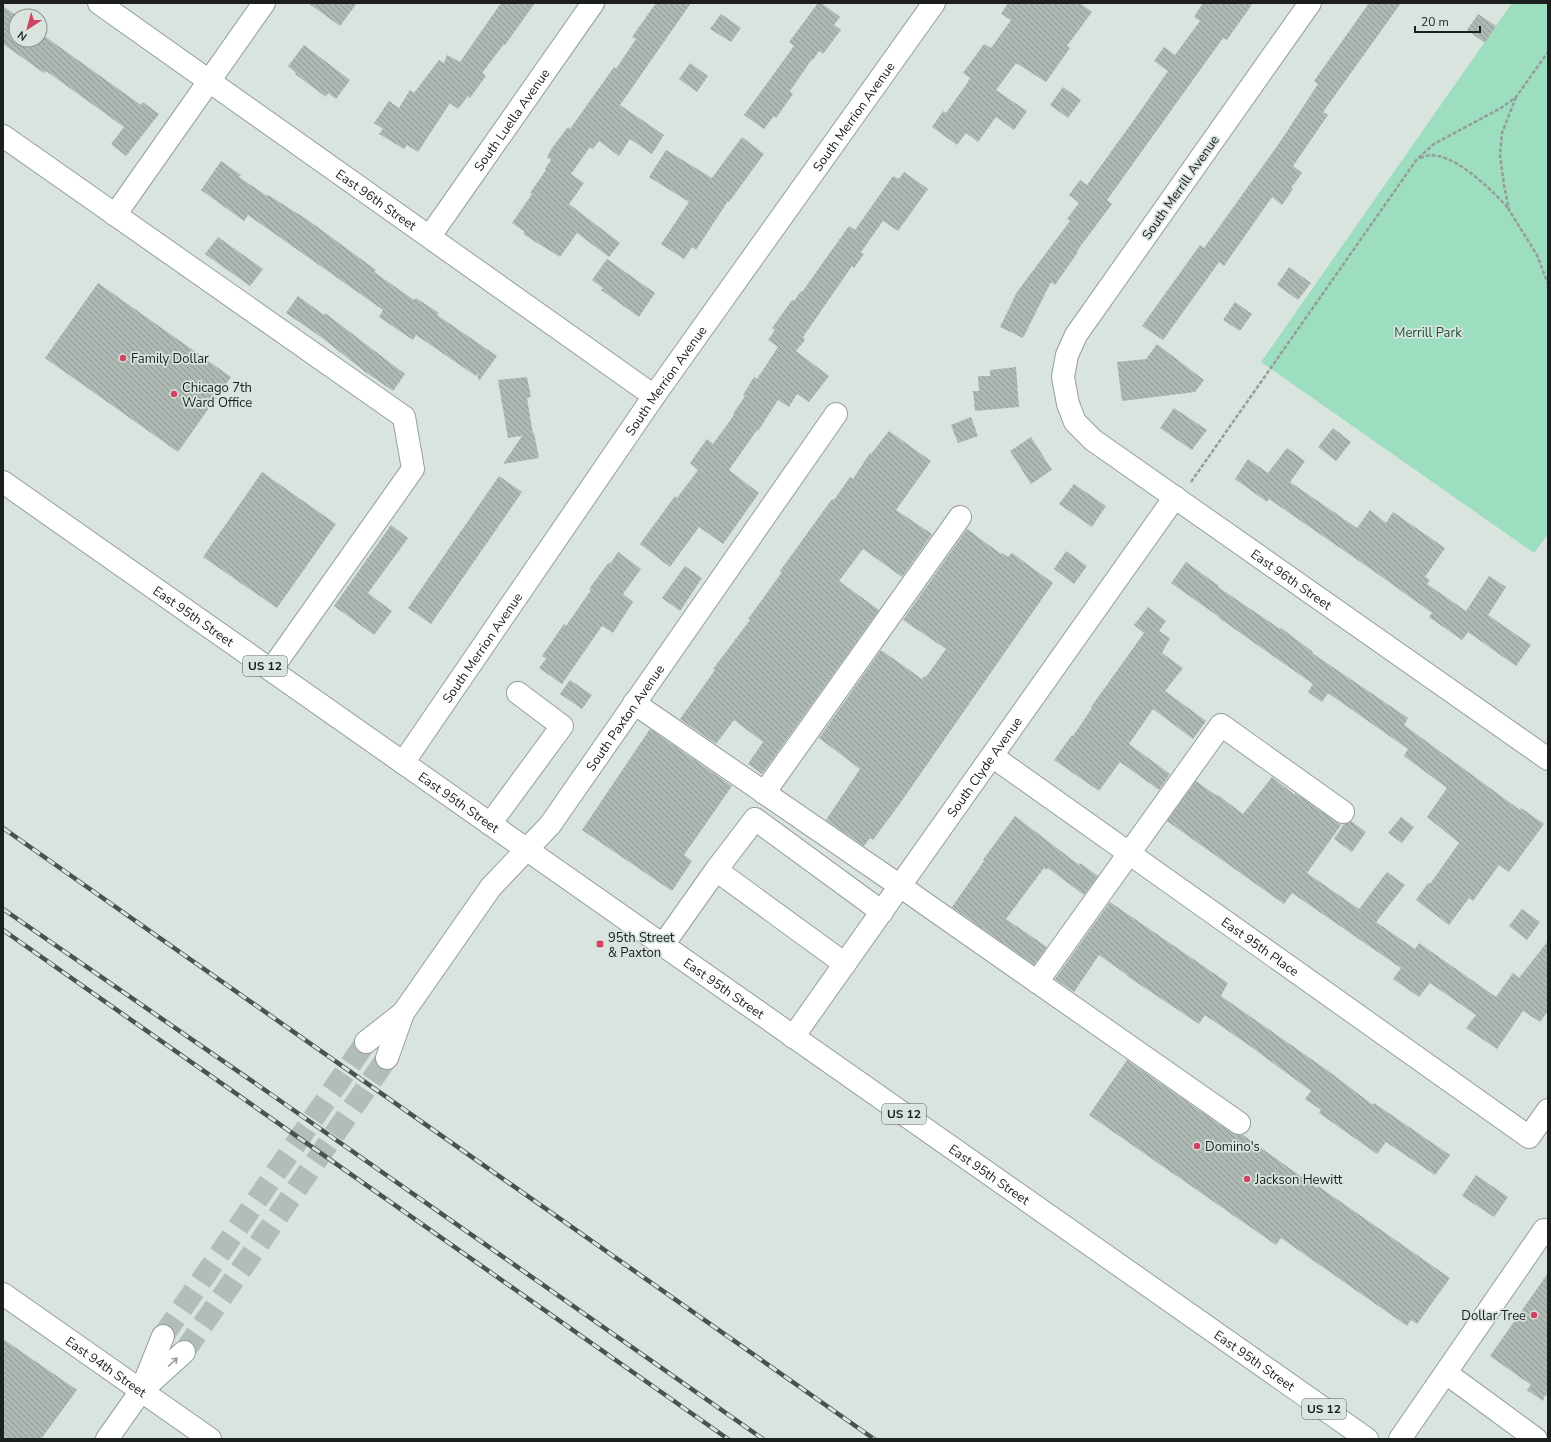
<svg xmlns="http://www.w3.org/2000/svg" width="1551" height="1442" viewBox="0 0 1551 1442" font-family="'Nunito Sans',sans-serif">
<defs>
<pattern id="building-back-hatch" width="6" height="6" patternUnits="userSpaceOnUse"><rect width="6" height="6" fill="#aeb9b3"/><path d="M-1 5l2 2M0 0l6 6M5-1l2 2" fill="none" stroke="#8d9691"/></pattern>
</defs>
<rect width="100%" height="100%" fill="#d9e4de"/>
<!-- park -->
<path fill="#9edec0" d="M 1512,3 L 1548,3 L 1548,534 L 1534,553 L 1261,362 Z"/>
<!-- building -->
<path fill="url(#building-back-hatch)" d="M 308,3 L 357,3 L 340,26 Z
M 501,3 L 535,3 L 505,45 L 504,44 L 482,73 L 486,76 L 470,98 L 468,96 L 458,109 L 450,103 L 418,152 L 407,145 L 404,149 L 379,134 L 383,129 L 374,123 L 389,101 L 399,108 L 410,90 L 414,93 L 439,60 L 444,63 L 447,55 L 460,62 Z
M 656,3 L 691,3 L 620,105 L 664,135 L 652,154 L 630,139 L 619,156 L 599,141 L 593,149 L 590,147 L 571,174 L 584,183 L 569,204 L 620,243 L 609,257 L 577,233 L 560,257 L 523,234 L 525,232 L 512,223 L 532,194 L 530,193 L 546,170 L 545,169 L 551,160 L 547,157 L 552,148 L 568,127 L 570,129 L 614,67 L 616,69 L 636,39 L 632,37 Z
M 818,3 L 821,3 L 840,17 L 834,25 L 841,30 L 823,54 L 819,51 L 813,60 L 812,59 L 790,91 L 793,94 L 776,118 L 774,116 L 764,129 L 744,115 L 794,46 L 789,42 Z
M 1008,3 L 1080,3 L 1092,12 L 1067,46 L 1070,48 L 1046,82 L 1016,63 L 996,90 L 1027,111 L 1014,130 L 996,117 L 978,142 L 966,133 L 957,145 L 932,127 L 943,111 L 946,113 L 966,85 L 970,78 L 963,73 L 984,44 L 991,48 L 1011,20 L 1001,14 Z
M 1203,3 L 1253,3 L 1227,40 L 1223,38 L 1107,200 L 1112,204 L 1077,251 L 1078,252 L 1055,285 L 1051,282 L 1023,338 L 1000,327 L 1017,292 L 1070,221 L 1067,219 L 1079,203 L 1069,195 L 1080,180 L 1087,185 L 1134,120 L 1168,71 L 1154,61 L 1164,47 L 1175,55 L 1200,21 L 1194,17 Z
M 1369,3 L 1401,3 L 1323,112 L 1328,115 L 1293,166 L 1302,173 L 1291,188 L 1293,189 L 1282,205 L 1272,197 L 1224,266 L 1219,262 L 1163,340 L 1142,326 L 1200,245 L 1204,248 L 1280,142 L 1318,84 L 1314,81 Z
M 3,6 L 17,16 L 16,40 L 40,40 L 40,33 L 141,105 L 143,102 L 159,114 L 126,156 L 111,144 L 124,127 L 46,71 L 44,73 L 3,44 Z
M 721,14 L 741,28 L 731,42 L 710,29 Z
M 1478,14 L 1496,26 L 1485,43 L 1467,30 Z
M 304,45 L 350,80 L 336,99 L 328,93 L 326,97 L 295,74 L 296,73 L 288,66 Z
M 690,63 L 708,76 L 697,92 L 679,79 Z
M 1063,87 L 1081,100 L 1068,118 L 1050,105 Z
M 742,137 L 764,154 L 729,202 L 728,201 L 696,250 L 692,247 L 684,259 L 661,244 L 689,202 L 649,177 L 666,150 L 712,178 Z
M 221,161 L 241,175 L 239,177 L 267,196 L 268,195 L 308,220 L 376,270 L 374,272 L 414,300 L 416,298 L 439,313 L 437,315 L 497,356 L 479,381 L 477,373 L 476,376 L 416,335 L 413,340 L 379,317 L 383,310 L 248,215 L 244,221 L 201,190 Z
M 904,172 L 928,189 L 898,231 L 883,221 L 861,252 L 864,254 L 854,268 L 852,266 L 803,337 L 805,340 L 796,351 L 829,376 L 809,402 L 797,394 L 789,407 L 778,400 L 758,431 L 757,430 L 729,470 L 759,493 L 723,544 L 699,527 L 670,567 L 640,544 L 675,496 L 677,498 L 698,470 L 690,463 L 707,439 L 713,444 L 734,415 L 733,414 L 745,396 L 743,395 L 754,377 L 757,379 L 778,347 L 768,340 L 775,330 L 772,328 L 792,300 L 794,301 L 801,291 L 802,292 L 849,226 L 855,230 L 893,176 L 899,179 Z
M 218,237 L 263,269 L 250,286 L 205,254 Z
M 607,259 L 655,293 L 639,317 L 601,290 L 603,288 L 592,280 Z
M 1289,267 L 1311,283 L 1298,300 L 1277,285 Z
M 98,283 L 231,377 L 178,452 L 45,358 Z
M 298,296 L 324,315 L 325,313 L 405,374 L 393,391 L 364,371 L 321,337 L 286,313 Z
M 1235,302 L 1252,314 L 1240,331 L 1223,320 Z
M 1157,344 L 1204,380 L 1195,392 L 1122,401 L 1117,362 L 1146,359 Z
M 1016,367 L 1019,407 L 975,411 L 973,391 L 979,391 L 978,376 L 990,376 L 990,370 Z
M 527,377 L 531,397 L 527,398 L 533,434 L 508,438 L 498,380 Z
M 1174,408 L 1207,430 L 1192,450 L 1160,428 Z
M 971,417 L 978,436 L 958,443 L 951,425 Z
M 1333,428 L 1351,442 L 1336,461 L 1318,447 Z
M 889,431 L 931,461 L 896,510 L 932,534 L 902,577 L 863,549 L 839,581 L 879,610 L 762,774 L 748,764 L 763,742 L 734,720 L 716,744 L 680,719 L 715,670 L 713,669 L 750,620 L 748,619 L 782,572 L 780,571 L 832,499 L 834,500 L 850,477 L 853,479 L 870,453 L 871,454 Z
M 534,433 L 539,458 L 503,464 L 522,436 Z
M 1031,437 L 1052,470 L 1031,484 L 1010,451 Z
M 1287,448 L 1305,461 L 1290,482 L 1357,528 L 1370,510 L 1386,523 L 1393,512 L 1445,548 L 1425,577 L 1430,580 L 1427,584 L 1466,611 L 1489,576 L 1506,587 L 1488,615 L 1531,645 L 1516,666 L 1468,632 L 1462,640 L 1429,617 L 1432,613 L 1375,572 L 1269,499 L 1267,502 L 1235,479 L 1248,459 L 1268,473 Z
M 262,472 L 336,524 L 277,608 L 203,557 Z
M 499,476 L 522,492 L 431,624 L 408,608 Z
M 1074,484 L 1106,506 L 1092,527 L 1059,504 Z
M 391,525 L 408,538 L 368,593 L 392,611 L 374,635 L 334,606 Z
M 967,529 L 1001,554 L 1002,553 L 1008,557 L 1012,553 L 1053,583 L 901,802 L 873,840 L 870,838 L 864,846 L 826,820 L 860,769 L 819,738 L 881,650 L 922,679 L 925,676 L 926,677 L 946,649 L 903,620 Z
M 1066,551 L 1087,566 L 1074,584 L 1054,569 Z
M 618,552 L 641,569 L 623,594 L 633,602 L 613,633 L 602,626 L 562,684 L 539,668 L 546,659 L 542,656 L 564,624 L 566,626 L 591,590 L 589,589 L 609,562 L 610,564 Z
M 1186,562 L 1219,586 L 1218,587 L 1280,629 L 1281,628 L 1313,652 L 1312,653 L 1408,718 L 1404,725 L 1520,810 L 1521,808 L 1544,824 L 1509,872 L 1499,865 L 1473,901 L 1469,898 L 1449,925 L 1416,900 L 1428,883 L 1430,884 L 1459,843 L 1427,817 L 1447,788 L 1404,756 L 1408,749 L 1328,693 L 1322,702 L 1308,692 L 1313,684 L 1219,618 L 1219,617 L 1171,583 Z
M 685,566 L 702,578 L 680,611 L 662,598 Z
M 1148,607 L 1166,621 L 1159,631 L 1170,638 L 1162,653 L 1183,668 L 1165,691 L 1206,721 L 1193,739 L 1153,709 L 1129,744 L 1170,774 L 1159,790 L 1120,762 L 1099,791 L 1054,760 L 1072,735 L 1073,736 L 1092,708 L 1091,707 L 1144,633 L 1134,625 Z
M 570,680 L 592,695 L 582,709 L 560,694 Z
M 650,729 L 732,786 L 684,855 L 692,861 L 672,891 L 582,830 Z
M 1272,777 L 1295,795 L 1295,793 L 1341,825 L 1307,873 L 1359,909 L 1387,872 L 1405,885 L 1376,922 L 1415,949 L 1419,943 L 1496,997 L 1513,973 L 1519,978 L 1548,941 L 1548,1011 L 1540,1022 L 1523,1011 L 1497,1049 L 1466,1028 L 1476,1015 L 1430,983 L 1419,997 L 1393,979 L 1401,968 L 1292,893 L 1284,904 L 1167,821 L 1196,781 L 1217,796 L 1218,795 L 1243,814 Z
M 1015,816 L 1079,865 L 1080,863 L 1098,876 L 1084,895 L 1048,868 L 1046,870 L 1044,868 L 1006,919 L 1047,947 L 1034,965 L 952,907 L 984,861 L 983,860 Z
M 1401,817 L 1414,827 L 1402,843 L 1388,833 Z
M 1351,821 L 1366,832 L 1352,852 L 1334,839 L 1344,824 Z
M 1110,902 L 1228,983 L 1221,996 L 1327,1070 L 1373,1105 L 1374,1103 L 1450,1155 L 1435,1175 L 1386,1142 L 1377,1154 L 1319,1113 L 1321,1110 L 1305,1099 L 1311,1091 L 1250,1046 L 1205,1015 L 1199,1024 L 1127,976 L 1127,975 L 1099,955 L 1074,992 L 1055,979 Z
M 1522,909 L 1540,922 L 1527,940 L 1509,926 Z
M 1127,1060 L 1232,1133 L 1238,1135 L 1243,1135 L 1317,1188 L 1318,1186 L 1450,1278 L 1417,1324 L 1411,1320 L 1407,1326 L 1281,1238 L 1276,1245 L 1089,1115 Z
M 1476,1175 L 1508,1197 L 1494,1217 L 1462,1196 Z
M 1548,1273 L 1548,1397 L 1545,1395 L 1543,1401 L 1527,1390 L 1531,1385 L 1490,1356 Z
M 3,1339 L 77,1390 L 41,1439 L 3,1439 Z"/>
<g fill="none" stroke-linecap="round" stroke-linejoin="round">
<!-- minor-tunnel -->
<path stroke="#b3bdb7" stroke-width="22" stroke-dasharray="22 11" stroke-linecap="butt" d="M 163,1336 L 366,1042
M 184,1352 L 387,1058"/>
<!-- minor casing -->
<g stroke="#959f9a" stroke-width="24">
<g id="minor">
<path id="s1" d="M 99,3 L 654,396"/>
<path id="s2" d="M 1310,3 L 1076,335 L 1067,355 L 1063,377 L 1068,404 L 1075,422 L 1093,440 L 1548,759"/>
<path d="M 3,136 L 404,417 L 413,469 L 271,670"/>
<path d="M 115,215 L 264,3"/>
<path id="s3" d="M 430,236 L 593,3"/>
<path d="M 634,703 L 900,886 L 1239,1123"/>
<path id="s4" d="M 992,756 L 1529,1137 L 1548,1110"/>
<path id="s5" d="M 403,763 L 654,396 L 934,3"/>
<path d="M 764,793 L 960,517"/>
<path d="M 490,824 L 562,726 L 518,693"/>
<path d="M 716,870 L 845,964"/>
<path d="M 663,945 L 716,870 L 755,819 L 882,912"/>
<path d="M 1037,982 L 1221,725 L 1343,812"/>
<path id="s6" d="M 793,1037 L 1175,497"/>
<path d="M 366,1042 L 403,1013"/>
<path id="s7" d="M 387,1058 L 403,1013 L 491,887 L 550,825 L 836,414"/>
<path id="s8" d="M 3,1294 L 210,1439"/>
<path d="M 1446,1373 L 1536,1439"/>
<path d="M 143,1386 L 163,1336"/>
<path d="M 107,1439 L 141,1391 L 184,1352"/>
<path d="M 1400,1439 L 1544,1230 L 1548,1233"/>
</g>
</g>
<!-- major casing -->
<g stroke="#959f9a" stroke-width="24">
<g id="major">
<path id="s9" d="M 3,482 L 1367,1439"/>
</g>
</g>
<!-- path -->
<path stroke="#959d99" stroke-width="2.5" stroke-dasharray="4 2" stroke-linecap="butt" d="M 1516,97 L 1502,133 L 1500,155 L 1504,185 L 1509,210 L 1537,255 L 1548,284
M 1420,158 C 1426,156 1431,154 1438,156 C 1461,160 1494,192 1509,209
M 1191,482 L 1417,159 L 1434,144 L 1501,108 L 1516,97 L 1548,52"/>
<!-- minor -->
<use href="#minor" stroke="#fff" stroke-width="22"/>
<!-- major -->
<use href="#major" stroke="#fff" stroke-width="22"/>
<!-- rail casing -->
<g stroke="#4b514e" stroke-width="4.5">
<path id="rail" d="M 3,828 L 874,1439
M 3,909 L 262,1088 L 763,1439
M 3,930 L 728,1439"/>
</g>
<!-- rail -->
<use href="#rail" stroke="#d9e4de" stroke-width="3" stroke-dasharray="9" stroke-linecap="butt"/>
</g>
<!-- one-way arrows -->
<defs><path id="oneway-shaft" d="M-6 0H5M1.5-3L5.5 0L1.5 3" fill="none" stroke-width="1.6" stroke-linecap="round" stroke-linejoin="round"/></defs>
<use stroke="#989a99" href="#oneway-shaft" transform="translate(173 1362) rotate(-42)"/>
<!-- markers -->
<g fill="#d24261" stroke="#d9e4de" stroke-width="1.5">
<circle cx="123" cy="358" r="4"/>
<circle cx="174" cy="394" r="4"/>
<rect x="596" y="940" width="8" height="8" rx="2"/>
<circle cx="1197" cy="1146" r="4"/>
<circle cx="1247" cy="1179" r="4"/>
<circle cx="1534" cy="1315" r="4"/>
</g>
<g text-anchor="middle" stroke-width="3.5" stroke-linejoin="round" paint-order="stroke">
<!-- shield labels -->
<g fill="#d9e4de" stroke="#545a57" stroke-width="1">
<rect x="243" y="656" width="44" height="20" rx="3"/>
<rect x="882" y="1104" width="44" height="20" rx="3"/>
<rect x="1302" y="1399" width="44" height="20" rx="3"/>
</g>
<g font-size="12" font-weight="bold" fill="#1b1f1d">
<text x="265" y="670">US 12</text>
<text x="904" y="1118">US 12</text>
<text x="1324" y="1413">US 12</text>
</g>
<!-- street labels -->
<g font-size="13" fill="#1b1f1d" stroke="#d9e4de">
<text dy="5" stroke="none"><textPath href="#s5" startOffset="788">South Merrion Avenue</textPath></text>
<text dy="5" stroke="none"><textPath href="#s3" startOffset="142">South Luella Avenue</textPath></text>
<text transform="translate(1180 187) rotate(-55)" y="5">South Merrill Avenue</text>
<text dy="5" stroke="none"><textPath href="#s1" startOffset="340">East 96th Street</textPath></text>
<text dy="5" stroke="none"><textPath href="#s5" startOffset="464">South Merrion Avenue</textPath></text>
<text dy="5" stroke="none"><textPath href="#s2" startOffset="765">East 96th Street</textPath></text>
<text dy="5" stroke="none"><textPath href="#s9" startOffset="233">East 95th Street</textPath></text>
<text dy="5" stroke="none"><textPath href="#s5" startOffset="140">South Merrion Avenue</textPath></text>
<text dy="5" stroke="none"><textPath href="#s7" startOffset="418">South Paxton Avenue</textPath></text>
<text dy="5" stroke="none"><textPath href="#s6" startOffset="331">South Clyde Avenue</textPath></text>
<text dy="5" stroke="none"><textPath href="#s9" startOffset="557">East 95th Street</textPath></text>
<text dy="5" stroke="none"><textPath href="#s4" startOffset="329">East 95th Place</textPath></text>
<text dy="5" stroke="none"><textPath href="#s9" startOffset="881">East 95th Street</textPath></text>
<text dy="5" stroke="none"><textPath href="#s9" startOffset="1205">East 95th Street</textPath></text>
<text dy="5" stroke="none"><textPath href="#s9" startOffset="1529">East 95th Street</textPath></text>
<text dy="5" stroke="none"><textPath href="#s8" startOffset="126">East 94th Street</textPath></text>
</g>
<!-- park labels -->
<g font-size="13" fill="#1c513c" stroke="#d9e4de">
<text x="1428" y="337">Merrill Park</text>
</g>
<!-- poi labels -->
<g font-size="13" fill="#1b1f1d" stroke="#d9e4de" text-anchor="start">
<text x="131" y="363">Family Dollar</text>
<text x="182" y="392">Chicago 7th<tspan x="182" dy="15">Ward Office</tspan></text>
<text x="608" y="942">95th Street<tspan x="608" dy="15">&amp; Paxton</tspan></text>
<text x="1205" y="1151">Domino's</text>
<text x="1255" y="1184">Jackson Hewitt</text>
<text x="1526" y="1320" text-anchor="end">Dollar Tree</text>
</g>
</g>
<!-- border -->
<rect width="1551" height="1442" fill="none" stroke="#1b1f1d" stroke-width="8"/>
<!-- north arrow -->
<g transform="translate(28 28) rotate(216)"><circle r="19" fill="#d9e4de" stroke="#8d9591"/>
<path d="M0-3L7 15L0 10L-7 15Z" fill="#d24261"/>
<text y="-6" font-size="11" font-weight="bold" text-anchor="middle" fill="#1b1f1d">N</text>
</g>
<!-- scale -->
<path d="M1415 26v6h65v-6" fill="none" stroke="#1b1f1d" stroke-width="2"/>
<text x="1421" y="26" font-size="12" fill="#1b1f1d" stroke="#d9e4de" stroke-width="3" paint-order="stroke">20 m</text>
</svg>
